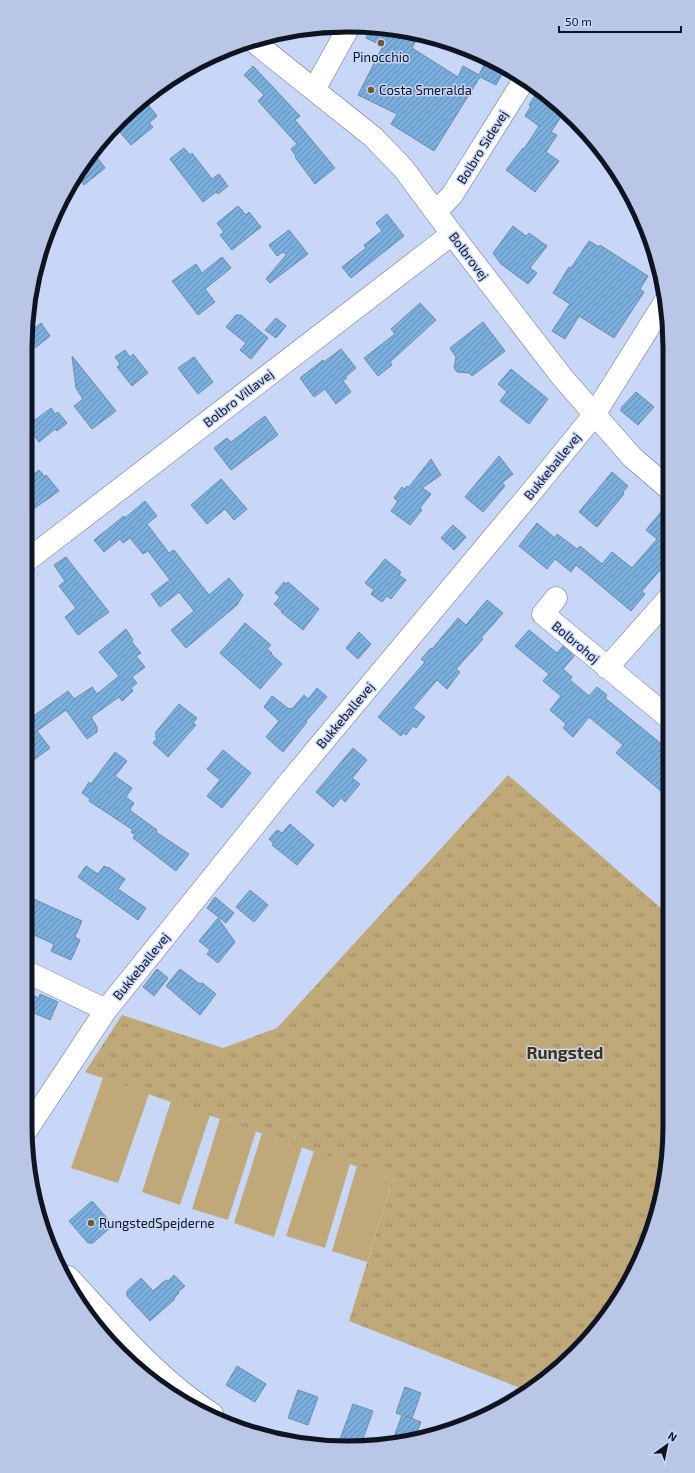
<svg xmlns="http://www.w3.org/2000/svg" width="695" height="1473" viewBox="0 0 695 1473" font-family="'Exo 2',sans-serif">
<defs>
<pattern id="grass-tufts" width="24" height="20" patternUnits="userSpaceOnUse"><rect width="24" height="20" fill="#bfa979"/><path d="M3 7l-1-3M5 7V3M7 7l1-3M15 17l-1-3M17 17v-4M19 17l1-3" fill="none" stroke="#9a8863"/></pattern>
<pattern id="building-hatch" width="6" height="6" patternUnits="userSpaceOnUse"><rect width="6" height="6" fill="#7aaedd"/><path d="M-1 1l2-2M0 6l6-6M5 7l2-2" fill="none" stroke="#628cb3"/></pattern>
</defs>
<rect width="100%" height="100%" fill="#c8d6f7"/>
<!-- grass -->
<path fill="url(#grass-tufts)" d="M 508,775 L 669,915 L 670,1126 L 664,1189 L 645,1249 L 590,1338 L 544,1381 L 528,1391 L 349,1321 L 393,1179 L 85,1072 L 122,1015 L 223,1048 L 277,1028 Z"/>
<!-- garden -->
<path fill="#bfa979" d="M 103,1078 L 149,1094 L 118,1183 L 71,1168 Z
M 171,1101 L 210,1115 L 180,1205 L 142,1192 Z
M 220,1119 L 256,1131 L 228,1220 L 192,1209 Z
M 262,1133 L 302,1147 L 274,1237 L 234,1223 Z
M 314,1151 L 350,1164 L 325,1248 L 286,1236 Z
M 357,1166 L 393,1179 L 367,1262 L 332,1251 Z"/>
<!-- building -->
<path fill="url(#building-hatch)" stroke="#6c8dac" d="M 371,27 L 411,31 L 419,34 L 412,48 L 458,77 L 463,66 L 479,75 L 487,59 L 505,69 L 496,85 L 480,77 L 434,151 L 391,124 L 397,114 L 358,95 L 383,46 L 366,38 Z
M 253,66 L 300,116 L 295,120 L 335,168 L 315,184 L 295,157 L 296,156 L 291,149 L 297,144 L 258,101 L 264,95 L 244,75 Z
M 539,89 L 546,93 L 564,112 L 551,132 L 557,135 L 546,152 L 559,161 L 535,192 L 506,170 L 523,148 L 524,149 L 539,126 L 525,116 L 531,106 L 529,105 Z
M 146,102 L 157,116 L 149,123 L 153,127 L 131,145 L 118,130 L 126,123 L 124,121 Z
M 184,148 L 190,155 L 192,153 L 212,179 L 219,174 L 228,186 L 218,194 L 216,192 L 203,202 L 170,159 Z
M 93,152 L 105,168 L 84,185 L 76,174 Z
M 238,206 L 246,215 L 249,212 L 261,227 L 232,250 L 220,235 L 224,232 L 217,223 Z
M 387,214 L 404,236 L 351,278 L 342,267 L 366,248 L 364,245 L 382,231 L 376,223 Z
M 513,226 L 526,236 L 529,233 L 547,246 L 530,268 L 537,273 L 528,284 L 501,264 L 493,253 Z
M 289,230 L 308,254 L 270,283 L 266,279 L 286,255 L 283,252 L 277,256 L 269,245 Z
M 589,241 L 599,247 L 600,245 L 648,276 L 640,289 L 644,292 L 614,338 L 579,316 L 565,339 L 552,331 L 570,304 L 553,293 L 569,267 L 571,268 Z
M 222,257 L 231,268 L 205,289 L 215,302 L 198,315 L 172,281 L 196,264 L 202,273 Z
M 420,303 L 436,320 L 390,362 L 392,365 L 378,376 L 364,358 L 395,334 L 391,329 Z
M 236,315 L 241,315 L 268,338 L 251,359 L 240,350 L 246,343 L 226,327 Z
M 276,318 L 286,326 L 276,338 L 265,330 Z
M 483,322 L 505,351 L 472,376 L 470,373 L 457,372 L 454,368 L 456,357 L 450,348 Z
M 41,323 L 50,336 L 35,348 L 26,337 L 26,335 Z
M 341,349 L 356,368 L 345,377 L 347,378 L 343,381 L 351,392 L 336,404 L 325,389 L 314,397 L 300,378 L 323,360 L 324,362 Z
M 125,350 L 130,357 L 133,354 L 148,373 L 132,386 L 117,367 L 120,364 L 115,357 Z
M 72,356 L 116,411 L 92,429 L 74,406 L 83,399 L 76,388 Z
M 194,357 L 213,382 L 198,394 L 178,368 Z
M 511,369 L 548,399 L 529,424 L 500,401 L 507,392 L 498,384 Z
M 636,392 L 654,407 L 638,425 L 621,411 L 621,408 Z
M 51,408 L 55,414 L 58,412 L 67,423 L 57,431 L 55,429 L 39,442 L 27,426 Z
M 265,416 L 278,435 L 231,470 L 214,448 L 227,438 L 231,442 Z
M 499,456 L 513,474 L 502,483 L 505,486 L 483,512 L 465,497 Z
M 431,459 L 441,475 L 422,488 L 431,494 L 420,508 L 422,510 L 410,525 L 391,511 L 398,501 L 394,498 L 402,487 L 405,489 L 407,486 L 409,487 Z
M 39,470 L 45,477 L 46,475 L 59,491 L 25,515 L 25,481 Z
M 612,472 L 628,486 L 623,492 L 624,494 L 597,527 L 579,512 Z
M 221,479 L 247,509 L 234,520 L 225,509 L 207,524 L 191,505 Z
M 145,501 L 157,516 L 147,524 L 169,553 L 174,550 L 209,595 L 229,578 L 243,595 L 237,605 L 186,648 L 171,630 L 194,611 L 179,592 L 160,607 L 151,594 L 170,580 L 148,551 L 143,554 L 130,538 L 123,543 L 120,539 L 104,552 L 94,540 L 124,516 L 125,518 Z
M 661,512 L 668,518 L 668,561 L 642,591 L 645,594 L 631,611 L 576,565 L 571,572 L 555,559 L 547,569 L 519,546 L 537,523 L 555,538 L 557,534 L 577,549 L 580,546 L 602,564 L 612,552 L 632,568 L 657,539 L 646,530 Z
M 453,525 L 466,537 L 454,550 L 441,538 Z
M 66,557 L 109,612 L 78,635 L 65,617 L 76,608 L 59,586 L 65,581 L 54,565 Z
M 385,559 L 401,572 L 399,575 L 406,580 L 391,599 L 387,596 L 382,602 L 371,594 L 374,590 L 365,583 Z
M 284,582 L 286,584 L 288,582 L 319,609 L 303,630 L 281,612 L 282,611 L 274,604 L 280,597 L 275,593 Z
M 487,600 L 503,613 L 481,638 L 483,639 L 456,669 L 460,672 L 447,689 L 437,680 L 413,708 L 425,717 L 416,728 L 413,726 L 406,735 L 403,733 L 401,736 L 378,717 L 425,662 L 421,659 L 431,648 L 432,649 L 458,618 L 466,625 Z
M 245,623 L 271,645 L 267,649 L 272,653 L 271,654 L 282,664 L 260,689 L 220,653 Z
M 126,629 L 133,640 L 131,641 L 141,653 L 136,656 L 145,667 L 132,677 L 137,683 L 131,688 L 133,691 L 122,701 L 119,697 L 91,717 L 97,727 L 97,732 L 87,739 L 66,710 L 37,731 L 50,748 L 31,762 L 25,755 L 25,715 L 28,720 L 68,691 L 74,699 L 92,687 L 97,694 L 119,676 L 99,652 Z
M 529,630 L 557,653 L 563,646 L 574,656 L 563,669 L 572,677 L 570,680 L 589,696 L 597,687 L 607,695 L 605,698 L 664,746 L 660,751 L 669,759 L 669,798 L 616,753 L 623,745 L 589,717 L 573,737 L 563,728 L 566,724 L 550,710 L 561,696 L 543,681 L 549,674 L 515,646 Z
M 359,632 L 371,644 L 358,659 L 346,648 Z
M 317,688 L 327,697 L 306,721 L 307,722 L 283,752 L 266,737 L 279,721 L 264,707 L 272,696 L 289,709 L 290,708 L 292,709 L 304,695 L 308,699 Z
M 179,704 L 197,718 L 193,723 L 196,725 L 168,757 L 153,743 L 157,738 L 155,736 L 157,734 L 155,733 Z
M 353,748 L 367,760 L 352,778 L 360,784 L 345,802 L 341,798 L 333,807 L 316,792 Z
M 223,750 L 251,773 L 222,808 L 207,796 L 220,780 L 207,769 Z
M 115,752 L 127,761 L 115,776 L 132,788 L 126,797 L 134,803 L 130,809 L 131,811 L 157,830 L 156,832 L 189,854 L 176,871 L 133,838 L 135,835 L 131,832 L 133,830 L 89,801 L 90,799 L 82,793 L 89,782 L 91,784 Z
M 290,824 L 314,845 L 297,865 L 272,845 L 274,844 L 269,839 L 277,830 L 282,833 Z
M 86,866 L 98,874 L 104,866 L 108,868 L 108,867 L 125,879 L 118,889 L 146,908 L 138,920 L 78,877 Z
M 250,890 L 268,905 L 254,922 L 236,907 Z
M 25,895 L 82,921 L 75,937 L 80,940 L 71,960 L 51,951 L 54,944 L 25,931 Z
M 215,897 L 234,913 L 226,923 L 207,908 Z
M 218,918 L 235,942 L 218,963 L 207,954 L 210,950 L 199,941 Z
M 157,969 L 168,978 L 154,996 L 143,987 Z
M 180,969 L 200,984 L 202,983 L 216,994 L 200,1015 L 166,986 Z
M 25,992 L 39,998 L 40,994 L 58,1002 L 50,1020 L 34,1013 L 25,1036 Z
M 92,1201 L 113,1225 L 93,1243 L 88,1243 L 69,1221 Z
M 174,1275 L 185,1286 L 178,1292 L 179,1293 L 174,1298 L 175,1299 L 150,1321 L 127,1296 L 127,1291 L 141,1278 L 153,1291 L 161,1284 L 166,1280 L 168,1281 Z
M 237,1366 L 266,1384 L 255,1402 L 226,1385 Z
M 405,1387 L 421,1393 L 412,1418 L 405,1416 L 421,1422 L 415,1437 L 391,1445 L 402,1415 L 396,1413 Z
M 298,1390 L 318,1397 L 308,1425 L 288,1418 Z
M 353,1404 L 373,1411 L 361,1444 L 353,1444 L 340,1439 Z"/>
<g fill="none" stroke-linecap="round" stroke-linejoin="round">
<!-- minor casing -->
<g stroke="#627296" stroke-width="23">
<path id="minor" d="M 253,41 L 373,137 L 403,168 L 452,234 L 562,377 L 632,457 L 668,488
M 314,90 L 350,25
M 436,212 L 452,195 L 524,80
M 25,562 L 452,234
M 556,598 L 543,614 L 669,718
M 607,668 L 668,599
M 25,971 L 106,1010
M 26,1131 L 106,1010 L 286,786 L 538,484 L 594,415 L 666,300
M 68,1277 C 113,1325 156,1378 212,1414"/>
</g>
<!-- minor -->
<use href="#minor" stroke="#fff" stroke-width="22"/>
</g>
<!-- markers -->
<g fill="#705b2a" stroke="#c8d6f7" stroke-width="1.5">
<circle cx="381" cy="43" r="4"/>
<circle cx="371" cy="90" r="4"/>
<circle cx="91" cy="1223" r="4"/>
</g>
<g text-anchor="middle" stroke-width="3" stroke-linejoin="round" paint-order="stroke">
<!-- poi labels -->
<g font-size="13" fill="#0f1422" stroke="#c8d6f7" text-anchor="start">
<text x="381" y="62" text-anchor="middle">Pinocchio</text>
<text x="379" y="95">Costa Smeralda</text>
<text x="99" y="1228">RungstedSpejderne</text>
</g>
<!-- street labels -->
<g font-size="13" fill="#0f1422" stroke="#c8d6f7">
<text transform="translate(482 147) rotate(-58)" y="5">Bolbro Sidevej</text>
<text transform="translate(469 256) rotate(53)" y="5">Bolbrovej</text>
<text transform="translate(238 398) rotate(-38)" y="5">Bolbro Villavej</text>
<text transform="translate(552 466) rotate(-51)" y="5">Bukkeballevej</text>
<text transform="translate(576 642) rotate(40)" y="5">Bolbrohøj</text>
<text transform="translate(345 715) rotate(-50)" y="5">Bukkeballevej</text>
<text transform="translate(141 966) rotate(-51)" y="5">Bukkeballevej</text>
</g>
<!-- district labels -->
<g font-size="17" font-weight="bold" fill="#433309" stroke="#c8d6f7">
<text x="565" y="1059">Rungsted</text>
</g>
</g>
<!-- crop -->
<path d="M0 0H695V1473H0ZM347 32H348A315 315 0 0 1 663 347V1126A315 315 0 0 1 348 1441H347A315 315 0 0 1 32 1126V347A315 315 0 0 1 347 32Z" fill="#b9c6e6" fill-rule="evenodd"/>
<path fill="none" stroke="#0f1422" stroke-width="5" d="M347 32H348A315 315 0 0 1 663 347V1126A315 315 0 0 1 348 1441H347A315 315 0 0 1 32 1126V347A315 315 0 0 1 347 32Z"/>
<!-- north arrow -->
<g transform="translate(667 1445) rotate(33)" stroke="#c8d6f7" stroke-width="3" paint-order="stroke">
<path d="M0-3L7 15L0 10L-7 15Z" fill="#0f1422"/>
<text y="-6" font-size="11" font-weight="bold" text-anchor="middle" fill="#0f1422">N</text>
</g>
<!-- scale -->
<path d="M559 26v6h122v-6" fill="none" stroke="#0f1422" stroke-width="2"/>
<text x="565" y="26" font-size="12" fill="#0f1422" stroke="#c8d6f7" stroke-width="3" paint-order="stroke">50 m</text>
</svg>
